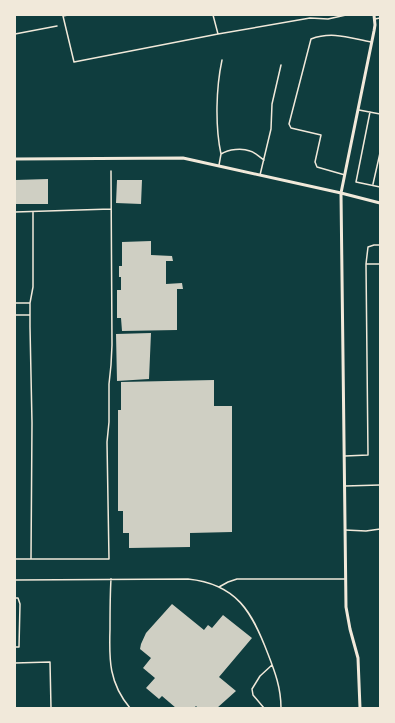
<svg xmlns="http://www.w3.org/2000/svg" width="395" height="723" viewBox="0 0 395 723" font-family="Raleway,sans-serif">
<rect width="100%" height="100%" fill="#0f3d3e"/>
<!-- building -->
<path fill="#cfcfc3" d="M 48,179 L 48,204 L 15,204 L 15,180 Z
M 117,180 L 142,180 L 141,204 L 116,203 Z
M 151,241 L 151,255 L 172,256 L 173,261 L 166,261 L 166,284 L 182,283 L 183,289 L 177,289 L 177,330 L 122,331 L 121,318 L 117,318 L 117,290 L 121,290 L 121,277 L 119,277 L 119,266 L 122,266 L 122,242 Z
M 151,333 L 149,379 L 117,381 L 116,334 Z
M 214,380 L 214,406 L 232,406 L 232,532 L 190,533 L 190,547 L 129,548 L 129,533 L 123,533 L 123,511 L 118,511 L 118,410 L 121,410 L 121,382 Z
M 172,604 L 204,630 L 208,625 L 212,628 L 223,615 L 252,638 L 219,677 L 236,691 L 217,708 L 198,708 L 196,706 L 194,708 L 176,708 L 162,696 L 159,699 L 146,688 L 155,678 L 143,668 L 151,658 L 140,649 L 141,644 L 146,633 Z"/>
<g fill="none" stroke-linecap="round" stroke-linejoin="round">
<!-- service -->
<path stroke="#f1e9da" stroke-width="1.5" d="M 63,15 L 63,16 L 68,15
M 63,16 L 74,62 L 218,34 L 213,15
M 375,19 L 380,18
M 15,34 L 57,26
M 218,34 L 310,18 L 328,19 L 346,15
M 359,110 L 380,114
M 370,112 L 356,182 L 380,187
M 221,154 C 215,126 216,88 222,60
M 219,165 L 221,154 C 229,149 242,148 250,151 C 255,152 259,157 264,160
M 260,175 L 271,129 L 272,104 L 281,65
M 345,175 L 317,167 L 315,162 L 321,135 L 291,128 L 289,124 L 311,39 C 332,31 350,38 371,42
M 373,184 L 380,153
M 15,212 L 111,209
M 366,264 L 368,247 L 374,245 L 380,245
M 15,303 L 30,303
M 15,315 L 30,315
M 345,456 L 368,455 L 366,264 L 380,264
M 345,486 L 380,485
M 345,530 L 366,531 L 380,529
M 15,559 L 109,559 L 107,442 L 109,422 L 109,384 L 111,365 L 112,345 L 111,171
M 31,559 L 32,423 L 30,327 L 30,303 L 33,287 L 33,212
M 111,579 C 110,596 110,612 110,629 C 109,660 109,683 130,708
M 15,580 L 188,579 C 237,584 252,612 268,654 C 275,672 281,688 281,708
M 219,587 L 228,582 L 237,579 L 345,579
M 15,598 L 18,598 L 20,604 L 19,647 L 15,647
M 15,663 L 50,662 L 51,708
M 264,708 L 253,695 L 252,689 L 260,676 L 272,665"/>
<!-- minor -->
<path stroke="#f1e9da" stroke-width="3" d="M 15,159 L 183,158 L 341,193 L 380,203
M 360,708 L 358,658 L 350,629 L 346,607 L 341,193 L 374,31 L 375,25 L 374,15"/>
</g>
<!-- border -->
<rect width="395" height="723" fill="none" stroke="#f1e9da" stroke-width="32"/>
</svg>
